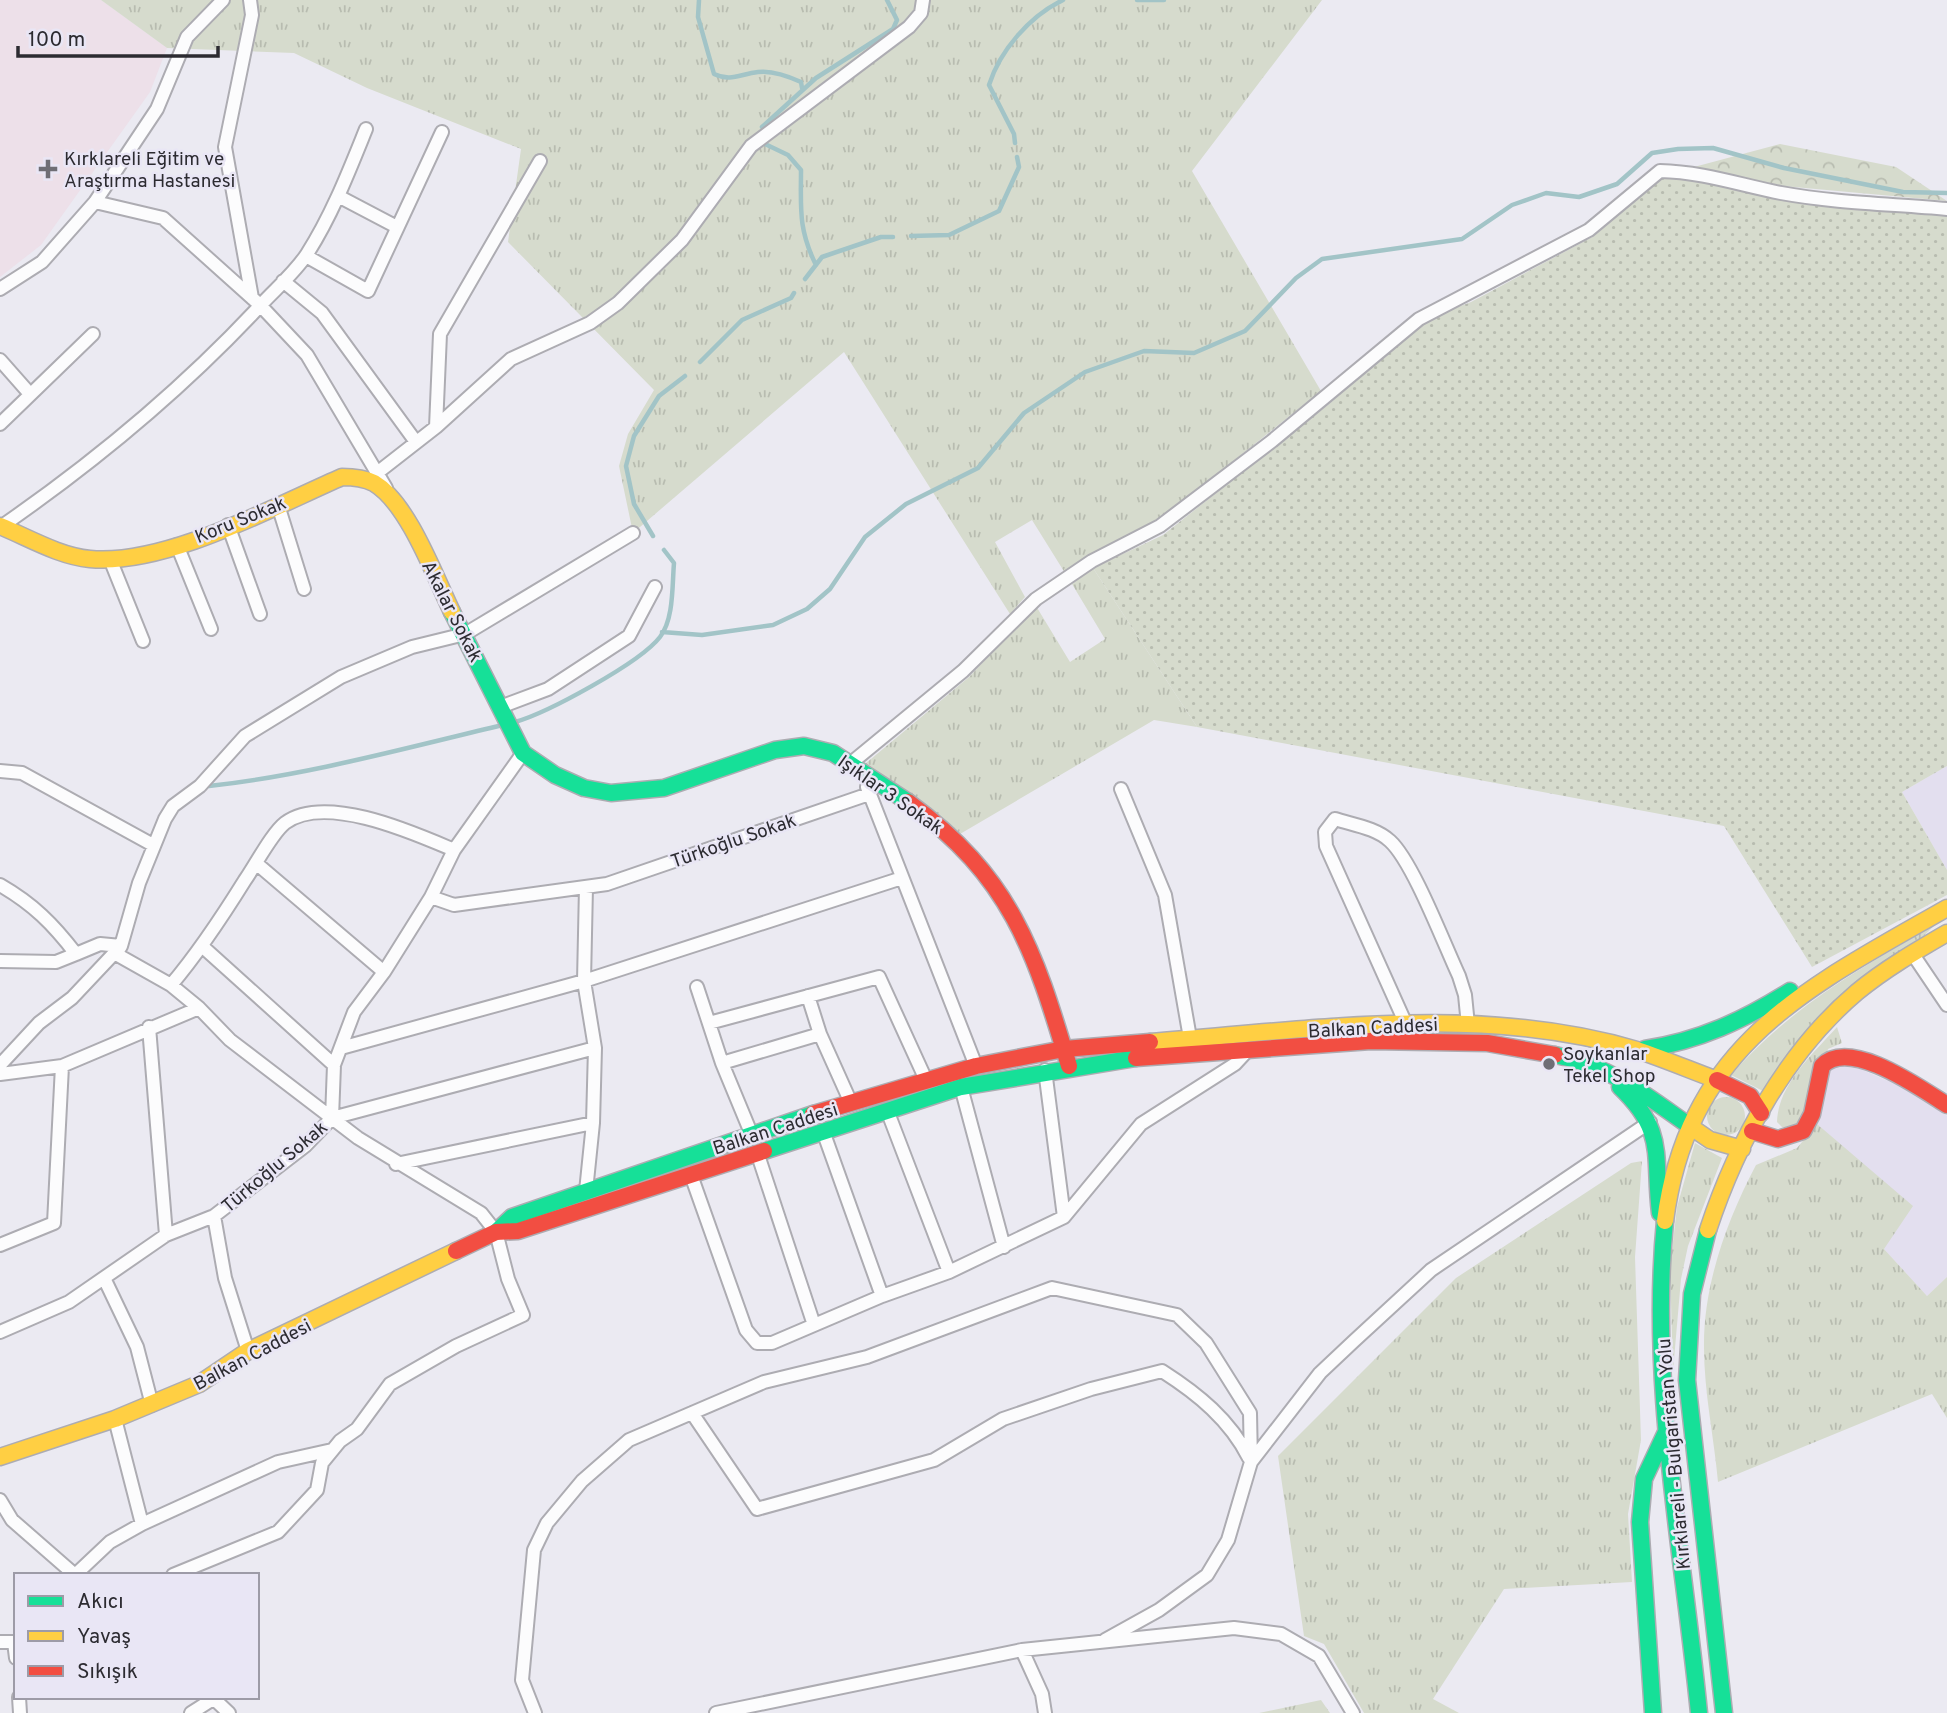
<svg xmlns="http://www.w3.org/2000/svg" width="1947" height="1713" viewBox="0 0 1947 1713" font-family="Overpass,sans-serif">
<defs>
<pattern id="grass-tufts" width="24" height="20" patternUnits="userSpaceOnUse" patternTransform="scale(1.75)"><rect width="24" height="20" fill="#d6dbcd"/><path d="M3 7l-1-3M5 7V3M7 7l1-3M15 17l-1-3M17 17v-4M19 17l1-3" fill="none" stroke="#b8bcb0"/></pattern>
<pattern id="forest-crowns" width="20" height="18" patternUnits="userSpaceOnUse" patternTransform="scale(1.75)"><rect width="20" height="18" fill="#d6dbcd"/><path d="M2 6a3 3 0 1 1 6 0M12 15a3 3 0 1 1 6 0" fill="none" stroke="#b8bcb0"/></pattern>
<pattern id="garden-dots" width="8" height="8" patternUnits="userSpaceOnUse" patternTransform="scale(1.75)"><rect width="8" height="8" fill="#d6dbcd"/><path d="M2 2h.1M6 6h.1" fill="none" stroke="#b8bcb0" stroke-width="1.8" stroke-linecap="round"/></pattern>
</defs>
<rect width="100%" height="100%" fill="#ebeaf2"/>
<!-- built -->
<path fill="#e3dfef" d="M 1947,766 L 1947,870 L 1902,792 Z
M 1846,1063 L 1907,1089 L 1947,1116 L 1947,1277 L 1927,1296 L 1884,1249 L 1817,1124 L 1825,1079 L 1833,1066 Z"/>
<!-- medical -->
<path fill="#ede0e9" d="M 0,0 L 101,0 L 167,48 L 150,92 L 41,245 L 0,277 Z"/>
<!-- grass -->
<path fill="url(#grass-tufts)" d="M 101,0 L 1322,0 L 1192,171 L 1321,391 L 1157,522 L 1085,557 L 1065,573 L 1032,520 L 995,542 L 1025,597 L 1010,614 L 844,352 L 633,533 L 619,466 L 628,434 L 654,390 L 508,242 L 521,149 L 367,88 L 294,53 L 167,48 Z
M 1093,568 L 1197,727 L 1154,720 L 960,834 L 865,764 L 969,677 L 1036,606 L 1070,662 L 1105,639 L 1072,584 Z
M 1935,925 L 1763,1091 L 1731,1075 C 1792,1006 1857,970 1935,925 Z
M 1837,1027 L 1842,1043 L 1828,1049 L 1806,1116 L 1791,1129 L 1782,1127 L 1777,1122 C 1778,1084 1814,1053 1837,1027 Z
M1707 1116a19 19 0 1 1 38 0a19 19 0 1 1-38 0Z
M 1817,1124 L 1913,1206 L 1884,1249 L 1927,1296 L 1947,1277 L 1947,1418 L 1932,1394 L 1718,1482 C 1714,1438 1704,1392 1704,1348 C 1703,1285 1727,1220 1756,1165 L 1797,1148 Z
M 1695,1143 L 1722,1158 L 1688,1246 L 1681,1279 L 1673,1371 L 1670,1268 L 1677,1207 Z
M 1642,1161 L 1635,1257 L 1641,1440 L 1628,1514 L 1632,1582 L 1504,1589 L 1433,1699 L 1459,1713 L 1364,1713 L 1324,1644 L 1304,1636 L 1278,1456 L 1456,1278 L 1631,1163 Z
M 1321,1700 L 1330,1713 L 1259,1713 Z"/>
<!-- forest -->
<path fill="url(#forest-crowns)" d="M 1780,144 L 1896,167 L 1947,201 L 1783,186 L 1694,167 Z"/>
<!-- garden -->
<path fill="url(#garden-dots)" d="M 1686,175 L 1947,213 L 1947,766 L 1902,792 L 1947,870 L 1947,895 L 1812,967 L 1724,826 L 1197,727 L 1093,568 L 1163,535 L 1329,404 L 1422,321 L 1471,302 L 1594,236 L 1660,179 Z"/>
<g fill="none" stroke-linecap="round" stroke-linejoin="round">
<!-- stream -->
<path stroke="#a2c4c7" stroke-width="4.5" d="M 699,0 L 698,17 L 714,74 C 731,82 740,74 758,72 C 773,70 788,76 801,82 L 802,88
M 1137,0 L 1164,0
M 762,127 L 816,78 L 893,29 L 897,20 L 887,0
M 1015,143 L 1014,134 L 989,85 C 1000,50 1030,16 1063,0
M 765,144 L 788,155 L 801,170 C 801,208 798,229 816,265
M 911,236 L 949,235 L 999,211 L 1019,167 L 1017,157
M 805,279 L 822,257 L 881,237 L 893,237
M 700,362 L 742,320 L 791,298 L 794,293
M 653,536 L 634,504 L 626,466 L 634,436 L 659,396 L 685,376
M 662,632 L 702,635 L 773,625 L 807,609 L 830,589 L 865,537 L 906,504 L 978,468 L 1024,413 L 1085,372 L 1144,351 L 1194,353 L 1245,331 L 1296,278 L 1322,259 L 1462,239 L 1512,205 L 1546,193 L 1579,197 L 1617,184 L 1652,153 L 1678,149 L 1713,148 L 1784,168 L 1903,192 L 1947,193
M 515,722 C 547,713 640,663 660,637 C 674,619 672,586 674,563 L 664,550
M 209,786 C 309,775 405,748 503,725"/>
<!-- street casing -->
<g stroke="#adacb2" stroke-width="16">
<path id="street" d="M 250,0 L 252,15 L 225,147 L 252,298
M 338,196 L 397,227
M 95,202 L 163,218 L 260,305 L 307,355 L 386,488
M 306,256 L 368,291 L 442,132
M 283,281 L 322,313 L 416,442
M 0,289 L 42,262 L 95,202 L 157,109 L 187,37 L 223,0
M 0,360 L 30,394
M 0,424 L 93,334
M 436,427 L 511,359 L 590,323 L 618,303 L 682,240 L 751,146 L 909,27 L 921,13 L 923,0
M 377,473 L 436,427 L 440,334 L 540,161
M 278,505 L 304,589
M 228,525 L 260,614
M 2,526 C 93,463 181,390 257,309 C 273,291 294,274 307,254 C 332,215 349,171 366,129
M 177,545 L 211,629
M 110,559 L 143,641
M 500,707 L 548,689 L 629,636 L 655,587
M 850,764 L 963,671 L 1036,599 L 1092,561 L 1160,526 L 1272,441 L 1419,319 L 1589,230 L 1660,171 C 1703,172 1740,185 1781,193 C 1836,203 1892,204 1947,209
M 0,771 L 22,773 L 153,845
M 867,787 L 976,1066
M 1121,789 L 1165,895 L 1190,1038
M 256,863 L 384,972
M 0,885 C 33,904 53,924 76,954 L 100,944 L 121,946 L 116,954 L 171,985 L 199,1008 L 230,1040 L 358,1138 L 481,1213 L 496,1232 L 508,1279 L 523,1315 L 456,1346 L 390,1384 L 357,1429 L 340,1441 L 322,1463 L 317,1490 L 278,1532 L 173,1575
M 431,897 L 454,905 L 607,884 L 869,794
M 203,947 L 334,1065
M 1912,953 L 1947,1005
M 0,961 L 56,962 L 76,954
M 171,985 C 199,952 222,917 245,880 C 255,866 272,833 285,823 C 325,793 414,833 454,850
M 697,987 L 722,1063 L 751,1133
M 808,996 L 820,1034 L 851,1103
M 1405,1022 L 1326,846 L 1325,832 L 1335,819 C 1354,825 1376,828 1390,841 C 1413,862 1444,944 1459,976 L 1465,995 L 1468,1025
M 709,1023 L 879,977 L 926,1080
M 149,1027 L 166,1235
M 341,1048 L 584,981 L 902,878
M 722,1063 L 820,1034
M 0,1065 L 39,1023 L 72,998 L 121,946 L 139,883 L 165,819 L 173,806 L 200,786 L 245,736 L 341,677 L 412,647 L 465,634 L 633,533
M 1045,1070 L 1064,1217
M 0,1074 L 62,1066 L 199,1008
M 961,1087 L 1004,1247
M 887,1110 L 949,1272
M 332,1118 L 595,1048
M 823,1131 L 882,1296
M 757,1152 L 814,1325
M 396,1164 L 593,1123
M 691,1175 L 746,1330 L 757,1343 L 772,1343 L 882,1296 L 949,1272 L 1064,1217 L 1141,1124 L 1235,1064 L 1248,1050
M 586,1191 L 593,1123 L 595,1048 L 584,981 L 586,887
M 214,1216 L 225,1278 L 248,1351
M 0,1245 L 54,1223 L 62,1066
M 104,1278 L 137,1347 L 152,1405
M 0,1332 L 69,1302 L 166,1235 L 214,1216 L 305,1146 L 332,1118 L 334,1065 L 354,1012 L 384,972 L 431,897 L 454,850 L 523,753
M 692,1413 L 757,1509 L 934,1460 L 1003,1419 L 1091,1389 L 1162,1371 C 1198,1394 1230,1420 1249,1458
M 115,1419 L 142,1524
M 0,1500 L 12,1520 L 75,1575
M 75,1575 L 110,1542 L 142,1524 L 278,1462 L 332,1450
M 1105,1640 L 1159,1610 L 1207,1575 L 1228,1540 L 1251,1462 L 1320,1373 L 1354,1341 L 1431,1270 L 1650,1122
M 0,1642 L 14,1642 L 16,1658
M 1022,1650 L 1042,1694 L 1045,1713
M 19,1697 L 20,1713
M 212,1697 L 229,1713
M 191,1713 L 213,1699
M 535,1713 L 522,1680 L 534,1550 L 547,1523 L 582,1481 L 629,1440 L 764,1382 L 867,1357 L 1052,1288 L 1177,1315 L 1206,1343 L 1250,1413 L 1251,1462
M 716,1713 L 1022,1650 L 1234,1628 L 1281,1634 L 1319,1656 L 1353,1713"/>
</g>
<!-- fast casing -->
<g stroke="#adacb2" stroke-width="19">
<path id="fast" d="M 452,612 L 523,753 L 555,775 L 584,788 L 611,793 L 664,788 L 775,750 L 804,746 L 833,753 L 908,802
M 1645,1049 C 1699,1041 1744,1020 1790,991
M 1555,1055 C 1608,1064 1648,1097 1691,1127
M 1620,1087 C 1667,1132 1653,1155 1660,1213
M 764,1151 L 961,1087 L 1136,1058
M 1665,1221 C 1649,1385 1683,1550 1699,1713
M 1708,1230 L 1692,1294 L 1687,1380 L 1724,1713
M 496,1232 L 512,1217 L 813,1114
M 1653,1713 L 1640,1522 L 1644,1479 L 1667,1430"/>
</g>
<!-- slow casing -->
<g stroke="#adacb2" stroke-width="19">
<path id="slow" d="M 0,526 C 29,538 59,556 90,559 C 165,566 273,507 342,477 C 353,477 364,478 374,483 C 408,503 435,577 452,612
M 1150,1042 C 1310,1030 1479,1003 1637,1050 C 1664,1059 1690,1070 1717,1080
M 1691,1127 L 1710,1140 L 1742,1149
M 1665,1221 C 1688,1043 1809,987 1947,908
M 1708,1230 C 1737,1142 1786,1052 1857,992 C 1885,969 1916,951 1947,933
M 0,1457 L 115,1419 L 199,1384 L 248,1351 L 456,1251"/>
</g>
<!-- jam casing -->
<g stroke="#adacb2" stroke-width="19">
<path id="jam" d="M 908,802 C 1011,877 1034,949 1069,1066
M 1136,1058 L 1371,1041 L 1487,1043 L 1555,1055
M 1717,1080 L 1750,1096 L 1761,1113
M 813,1114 L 976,1066 L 1064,1049 L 1150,1042
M 1752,1131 L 1778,1139 L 1803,1131 L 1812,1114 L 1822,1066 C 1849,1037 1920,1088 1947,1105
M 456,1251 L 496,1232 L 518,1231 L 764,1151"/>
</g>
<!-- street -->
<use href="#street" stroke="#fcfcfd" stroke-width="12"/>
<!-- fast -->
<use href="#fast" stroke="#16e098" stroke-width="16"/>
<!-- slow -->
<use href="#slow" stroke="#ffcf43" stroke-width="16"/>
<!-- jam -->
<use href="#jam" stroke="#f24e42" stroke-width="16"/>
</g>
<!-- markers -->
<g fill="#6f6e75" stroke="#e9e6f5" stroke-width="2.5">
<path d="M44.5 158.5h7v7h7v7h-7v7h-7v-7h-7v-7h7z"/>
<circle cx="1549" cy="1064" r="7"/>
</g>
<g text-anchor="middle" stroke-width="5" stroke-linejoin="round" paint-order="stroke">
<!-- poi labels -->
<g font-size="19" fill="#2c2b31" stroke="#e9e6f5" text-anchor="start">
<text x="64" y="165">Kırklareli Eğitim ve<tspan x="64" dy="22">Araştırma Hastanesi</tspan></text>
<text x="1563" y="1060">Soykanlar<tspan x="1563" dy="22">Tekel Shop</tspan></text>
</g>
<!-- street labels -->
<g font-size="19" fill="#2c2b31" stroke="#e9e6f5">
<text transform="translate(240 519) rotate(-22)" y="7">Koru Sokak</text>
<text transform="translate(453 611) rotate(63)" y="7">Akalar Sokak</text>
<text transform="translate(891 794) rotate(35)" y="7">Işıklar 3 Sokak</text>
<text transform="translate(733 840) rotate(-19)" y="7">Türkoğlu Sokak</text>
<text transform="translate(1373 1027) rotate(-3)" y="7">Balkan Caddesi</text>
<text transform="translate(775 1128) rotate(-18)" y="7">Balkan Caddesi</text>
<text transform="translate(274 1166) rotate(-40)" y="7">Türkoğlu Sokak</text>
<text transform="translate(252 1354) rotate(-28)" y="7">Balkan Caddesi</text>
<text transform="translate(1673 1454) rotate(-95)" y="7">Kırklareli - Bulgaristan Yolu</text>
</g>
</g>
<!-- legend -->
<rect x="14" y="1573" width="245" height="126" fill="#e9e6f5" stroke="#9d9ba7" stroke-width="2"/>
<rect x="28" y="1596" width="35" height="10" fill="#16e098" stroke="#9d9ba7" stroke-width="2"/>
<text x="77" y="1608" font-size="21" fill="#2c2b31">Akıcı</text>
<rect x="28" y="1631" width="35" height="10" fill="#ffcf43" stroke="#9d9ba7" stroke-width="2"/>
<text x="77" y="1643" font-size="21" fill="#2c2b31">Yavaş</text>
<rect x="28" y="1666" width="35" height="10" fill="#f24e42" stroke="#9d9ba7" stroke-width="2"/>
<text x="77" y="1678" font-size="21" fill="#2c2b31">Sıkışık</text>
<!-- scale -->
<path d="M18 46v10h200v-10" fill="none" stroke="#2c2b31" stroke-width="3.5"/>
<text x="28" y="46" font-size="21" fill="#2c2b31" stroke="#e9e6f5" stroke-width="5" paint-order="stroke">100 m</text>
</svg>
